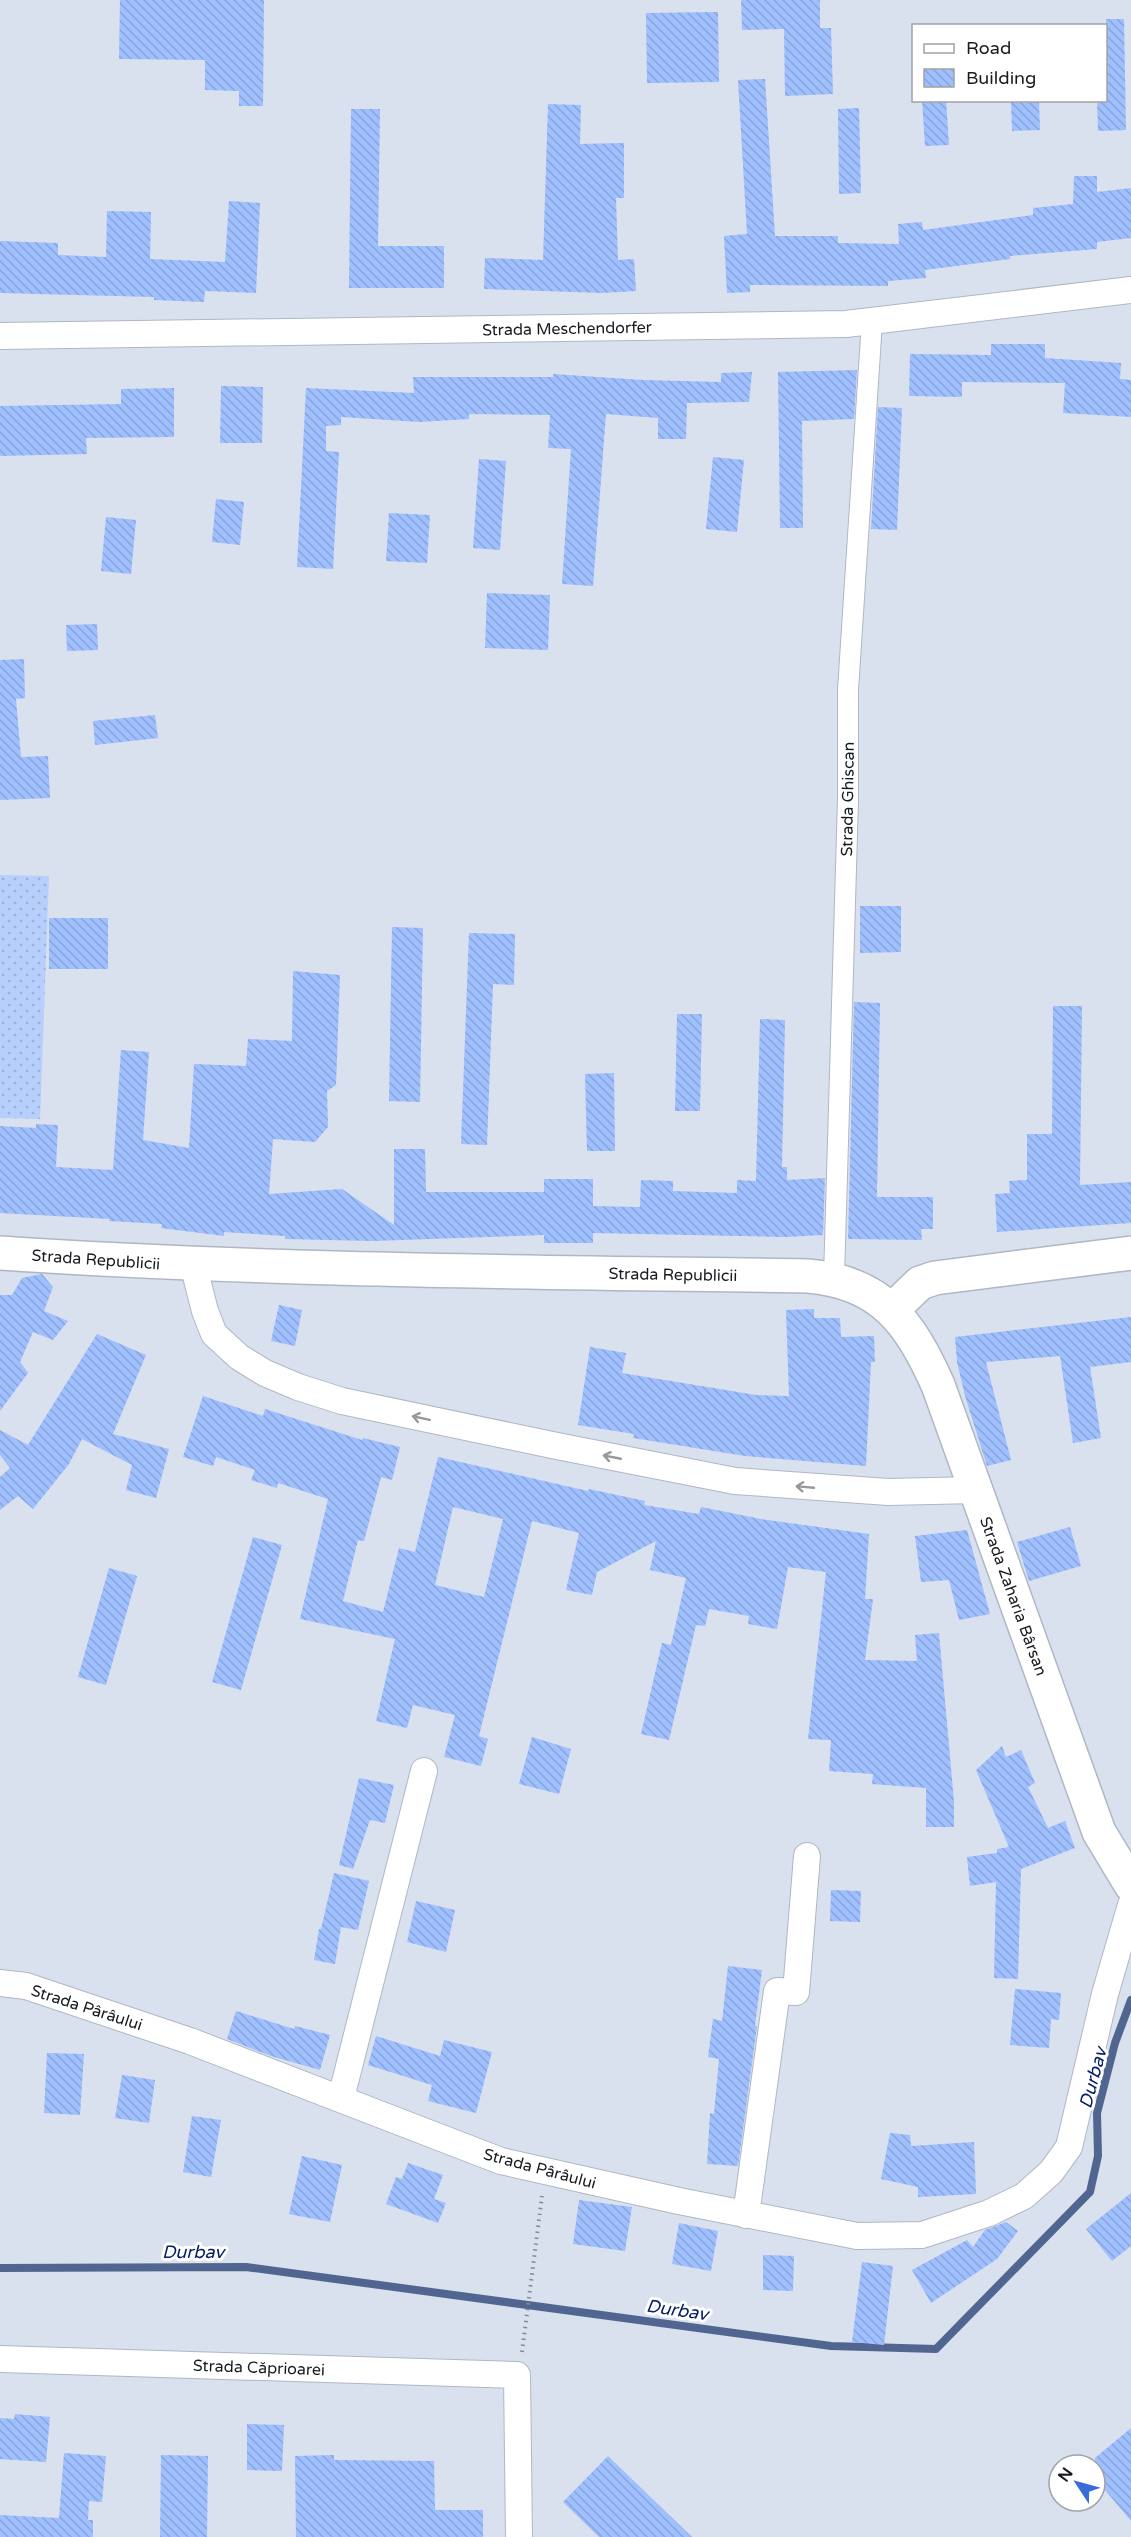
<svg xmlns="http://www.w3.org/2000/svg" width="1131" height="2537" viewBox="0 0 1131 2537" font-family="'Varela Round',sans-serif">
<defs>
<pattern id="grass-dots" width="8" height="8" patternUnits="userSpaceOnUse" patternTransform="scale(1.5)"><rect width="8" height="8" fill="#b7cffd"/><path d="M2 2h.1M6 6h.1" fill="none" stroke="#9db1d8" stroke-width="1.8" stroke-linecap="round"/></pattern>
<pattern id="building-back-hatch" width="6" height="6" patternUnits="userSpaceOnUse" patternTransform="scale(1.5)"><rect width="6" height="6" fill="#9fbfff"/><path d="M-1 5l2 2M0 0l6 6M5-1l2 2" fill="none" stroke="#88a4da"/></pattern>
</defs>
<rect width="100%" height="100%" fill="#d9e0ee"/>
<!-- grass -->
<path fill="url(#grass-dots)" d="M 0,875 L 49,876 L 40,1119 L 0,1118 Z"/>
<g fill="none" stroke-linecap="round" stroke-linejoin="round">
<!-- stream -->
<path stroke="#506691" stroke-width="8" d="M 0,2268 L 246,2267 L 831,2346 L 936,2349 L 1090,2192 L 1098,2156 L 1097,2113 L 1115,2043 L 1131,2000"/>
</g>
<!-- building -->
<path fill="url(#building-back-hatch)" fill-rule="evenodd" d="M 120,0 L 264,0 L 263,106 L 239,106 L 239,91 L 205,90 L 205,60 L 119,59 Z
M 741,0 L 820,0 L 820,28 L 831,28 L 833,94 L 785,96 L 784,29 L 742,30 Z
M 718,12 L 719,82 L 647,83 L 646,13 Z
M 1106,19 L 1124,19 L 1126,130 L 1098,131 L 1097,100 L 1106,100 Z
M 765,79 L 775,236 L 838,236 L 838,243 L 899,244 L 898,224 L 922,222 L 923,230 L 1033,215 L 1033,208 L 1073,204 L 1074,176 L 1097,176 L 1097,192 L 1131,188 L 1131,238 L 1097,242 L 1097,249 L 1010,256 L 1010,259 L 925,270 L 926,278 L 888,281 L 888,286 L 750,285 L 750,292 L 727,293 L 724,236 L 747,234 L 738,80 Z
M 922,100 L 946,100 L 949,145 L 925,146 Z
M 1011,100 L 1039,100 L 1040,130 L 1012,131 Z
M 548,104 L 581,105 L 580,144 L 624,143 L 624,198 L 616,198 L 618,260 L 634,259 L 636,291 L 602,293 L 484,289 L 485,258 L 543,260 Z
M 859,108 L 861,193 L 839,194 L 838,109 Z
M 351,109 L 380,109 L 378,246 L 444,246 L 444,288 L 349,288 Z
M 229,201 L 260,203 L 256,293 L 205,291 L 204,302 L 154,300 L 154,297 L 0,293 L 0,241 L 58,243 L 58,255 L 106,257 L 107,211 L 151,212 L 150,259 L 225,262 Z
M 991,344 L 1045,344 L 1045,358 L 1121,363 L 1120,379 L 1131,380 L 1131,417 L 1063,413 L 1065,383 L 962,382 L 962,397 L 909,396 L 910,354 L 991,355 Z
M 857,370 L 854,419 L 802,421 L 803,528 L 780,528 L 778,372 Z
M 752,372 L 749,402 L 687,403 L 686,439 L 658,439 L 658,418 L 606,414 L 593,586 L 562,584 L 571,449 L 548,448 L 550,415 L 469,414 L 469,419 L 420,422 L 341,417 L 341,425 L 326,426 L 326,451 L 339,452 L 333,569 L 297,567 L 306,388 L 414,393 L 413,377 L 553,377 L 553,374 L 643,380 L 721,382 L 721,373 Z
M 221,386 L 263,387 L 262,443 L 220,443 Z
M 174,388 L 174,437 L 86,438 L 87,454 L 0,456 L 0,406 L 121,404 L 121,389 Z
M 878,407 L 902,408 L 897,530 L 871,529 Z
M 713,457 L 744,460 L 737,532 L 706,529 Z
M 479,459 L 506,461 L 500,550 L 473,548 Z
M 216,499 L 244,502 L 240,545 L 212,542 Z
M 389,513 L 430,515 L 427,563 L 386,561 Z
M 106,517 L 136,520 L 131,574 L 101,571 Z
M 487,593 L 550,595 L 548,650 L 485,648 Z
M 97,624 L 98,650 L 67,651 L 66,625 Z
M 24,659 L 25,698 L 16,699 L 21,757 L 48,756 L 50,798 L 0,800 L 0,660 Z
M 155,715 L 158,738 L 95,745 L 93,721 Z
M 860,906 L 901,906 L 901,952 L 860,953 Z
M 49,918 L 108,918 L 108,969 L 49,969 Z
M 392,927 L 423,928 L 420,1102 L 389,1101 Z
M 469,933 L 515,934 L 514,985 L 493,984 L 487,1145 L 461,1144 Z
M 293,971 L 340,975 L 336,1085 L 327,1091 L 328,1127 L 315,1142 L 273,1139 L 269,1194 L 342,1189 L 394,1225 L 394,1149 L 425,1149 L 426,1192 L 544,1192 L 544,1179 L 593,1179 L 593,1206 L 640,1207 L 641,1180 L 673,1181 L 673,1191 L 737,1193 L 737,1180 L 756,1181 L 760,1019 L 785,1020 L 782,1167 L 787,1167 L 787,1180 L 825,1178 L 823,1235 L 786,1237 L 593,1233 L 593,1243 L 544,1243 L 544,1235 L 373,1241 L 285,1239 L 285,1236 L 224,1232 L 224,1236 L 161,1228 L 162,1224 L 109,1221 L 110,1219 L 0,1213 L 0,1126 L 36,1128 L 36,1124 L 58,1125 L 56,1167 L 113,1170 L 121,1050 L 149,1052 L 143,1140 L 189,1148 L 194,1064 L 246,1066 L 248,1039 L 292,1041 Z
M 854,1002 L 880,1003 L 877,1197 L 933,1197 L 933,1229 L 921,1229 L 922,1240 L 848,1239 Z
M 1053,1006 L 1082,1006 L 1080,1185 L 1131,1182 L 1131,1223 L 997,1232 L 995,1194 L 1010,1193 L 1009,1181 L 1027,1180 L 1027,1134 L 1052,1134 Z
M 677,1014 L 702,1014 L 700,1111 L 675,1111 Z
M 614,1073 L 615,1151 L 587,1151 L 585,1074 Z
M 42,1274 L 53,1287 L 44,1311 L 68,1321 L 53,1340 L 33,1332 L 20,1362 L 28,1373 L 0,1411 L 0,1295 L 12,1295 L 22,1278 Z
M 279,1305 L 302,1310 L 295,1346 L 271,1341 Z
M 814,1309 L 814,1318 L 840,1318 L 841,1337 L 874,1336 L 875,1362 L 871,1362 L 866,1466 L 745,1456 L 633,1438 L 634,1434 L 578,1425 L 590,1347 L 626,1353 L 622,1373 L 756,1395 L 789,1396 L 786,1310 Z
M 1131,1317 L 1131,1362 L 1090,1367 L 1101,1438 L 1073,1443 L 1060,1356 L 986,1362 L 1011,1460 L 987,1466 L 965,1396 L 957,1362 L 955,1337 Z
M 97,1334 L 146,1355 L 113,1434 L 169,1449 L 156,1498 L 126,1490 L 132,1465 L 82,1439 L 69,1464 L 33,1509 L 18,1496 L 0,1510 L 0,1477 L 10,1468 L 0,1455 L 0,1430 L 28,1445 Z
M 203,1396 L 263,1416 L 265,1409 L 362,1440 L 363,1438 L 400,1447 L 392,1480 L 381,1477 L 364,1541 L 358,1540 L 343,1601 L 383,1612 L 399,1548 L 415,1552 L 438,1457 L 588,1491 L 589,1489 L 645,1501 L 644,1505 L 699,1514 L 701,1507 L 761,1519 L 869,1534 L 865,1599 L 873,1599 L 865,1660 L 917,1661 L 915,1635 L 939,1633 L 954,1802 L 954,1827 L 926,1827 L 926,1788 L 872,1784 L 873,1774 L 829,1771 L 831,1740 L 808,1739 L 826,1572 L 788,1567 L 777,1629 L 748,1624 L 749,1616 L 709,1609 L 705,1626 L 696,1625 L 669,1740 L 641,1734 L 662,1643 L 671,1645 L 686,1578 L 650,1570 L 656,1541 L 597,1572 L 592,1595 L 566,1590 L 579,1533 L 532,1521 L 479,1736 L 488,1739 L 481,1766 L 444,1757 L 455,1715 L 413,1705 L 407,1728 L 376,1721 L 395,1639 L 300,1619 L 328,1499 L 278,1483 L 277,1488 L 251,1480 L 255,1470 L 216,1457 L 213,1466 L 183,1457 ZM 453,1507 L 503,1519 L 484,1597 L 435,1585 Z
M 1070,1527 L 1081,1566 L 1029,1581 L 1017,1542 Z
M 967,1530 L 990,1614 L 959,1620 L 949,1580 L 921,1582 L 915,1536 Z
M 253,1537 L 282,1545 L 241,1690 L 212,1682 Z
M 109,1568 L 137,1576 L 106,1685 L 78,1677 Z
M 532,1737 L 571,1749 L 559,1794 L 519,1784 Z
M 1002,1746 L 1006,1757 L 1021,1750 L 1035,1783 L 1028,1787 L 1048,1828 L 1065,1821 L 1075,1848 L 1021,1869 L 1018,1979 L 994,1978 L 996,1882 L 970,1886 L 967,1857 L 997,1853 L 997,1849 L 1009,1847 L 976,1770 Z
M 359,1778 L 394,1785 L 385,1823 L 370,1820 L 353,1869 L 339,1865 Z
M 334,1873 L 369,1881 L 358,1930 L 341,1927 L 335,1964 L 314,1960 L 319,1929 L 321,1929 Z
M 831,1890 L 861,1891 L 860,1922 L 830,1921 Z
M 416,1901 L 455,1910 L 446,1952 L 407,1942 Z
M 728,1966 L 762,1970 L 755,2026 L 757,2026 L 738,2166 L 707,2164 L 710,2113 L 714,2114 L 719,2059 L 708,2057 L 713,2019 L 722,2021 Z
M 1015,1989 L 1061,1993 L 1059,2020 L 1051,2019 L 1049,2048 L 1010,2045 Z
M 236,2011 L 294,2029 L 295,2026 L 330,2035 L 320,2070 L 271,2056 L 227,2039 Z
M 376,2036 L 440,2056 L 444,2040 L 492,2052 L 476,2113 L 428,2101 L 432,2085 L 368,2065 Z
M 47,2053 L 84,2054 L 80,2115 L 44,2113 Z
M 122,2075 L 155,2080 L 149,2123 L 115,2118 Z
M 192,2116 L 221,2120 L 211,2177 L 183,2172 Z
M 890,2133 L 910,2135 L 911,2146 L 974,2142 L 976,2194 L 918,2197 L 918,2187 L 881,2179 Z
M 302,2156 L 342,2165 L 330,2222 L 289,2214 Z
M 408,2163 L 443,2175 L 434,2199 L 446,2203 L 438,2223 L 386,2204 L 396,2177 L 402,2179 Z
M 1131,2193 L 1131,2246 L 1112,2261 L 1086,2229 Z
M 579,2200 L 632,2207 L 625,2251 L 573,2244 Z
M 1006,2222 L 1018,2231 L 997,2259 L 931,2303 L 912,2270 L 967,2240 L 973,2247 L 985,2230 Z
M 679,2223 L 718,2231 L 711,2271 L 672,2264 Z
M 763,2255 L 794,2256 L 793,2291 L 763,2290 Z
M 862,2262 L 893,2266 L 884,2345 L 852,2342 Z
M 15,2414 L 50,2417 L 46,2462 L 0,2459 L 0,2418 L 14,2419 Z
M 247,2424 L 284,2425 L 282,2471 L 247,2470 Z
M 1131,2428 L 1131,2521 L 1095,2478 L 1095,2458 Z
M 64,2453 L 106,2456 L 102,2502 L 89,2501 L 88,2520 L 93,2520 L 93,2537 L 0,2537 L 0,2515 L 59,2518 Z
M 161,2455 L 208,2456 L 207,2537 L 160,2537 Z
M 334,2455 L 334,2460 L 434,2461 L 435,2510 L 483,2510 L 483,2537 L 296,2537 L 295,2456 Z
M 608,2456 L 692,2537 L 599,2537 L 563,2502 Z"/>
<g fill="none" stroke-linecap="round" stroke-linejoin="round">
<!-- pedestrian casing -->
<g stroke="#b0b7c4" stroke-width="22">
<path id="pedestrian" d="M 834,1278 L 848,800 L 848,690 L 872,321"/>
</g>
<!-- minor casing -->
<g stroke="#b0b7c4" stroke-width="28">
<path id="minor" d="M 0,336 L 846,324 L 1131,290
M 193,1264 L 205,1311 L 214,1334 L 239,1357 L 265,1373 L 298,1387 L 342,1401 L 557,1446 L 735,1481 L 888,1492 L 976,1490
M 0,1983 L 26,1986 L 190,2041 L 501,2161 L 679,2201 L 857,2236 L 922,2235 L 989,2213 L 1024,2196 L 1051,2172 L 1069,2147 L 1105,1994 L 1131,1905
M 341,2098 L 424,1771
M 746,2215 L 777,1991 L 796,1992 L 807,1856
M 0,2359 L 517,2375 L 519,2537"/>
</g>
<!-- secondary casing -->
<g stroke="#b0b7c4" stroke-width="36">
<path id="secondary" d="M 0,1253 C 269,1271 539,1272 808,1276 C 882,1282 910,1323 938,1385 L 1099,1832 L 1131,1885
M 892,1310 L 920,1283 L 935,1278 L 1131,1253"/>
</g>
<!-- path -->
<path stroke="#868b95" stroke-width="4" stroke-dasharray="1.5 4.5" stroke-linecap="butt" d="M 522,2352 L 542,2196"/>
<!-- pedestrian -->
<use href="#pedestrian" stroke="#fff" stroke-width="20"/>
<!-- minor -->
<use href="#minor" stroke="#fff" stroke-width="26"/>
<!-- secondary -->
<use href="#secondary" stroke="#fff" stroke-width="33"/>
</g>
<!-- one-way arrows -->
<defs><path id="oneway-shaft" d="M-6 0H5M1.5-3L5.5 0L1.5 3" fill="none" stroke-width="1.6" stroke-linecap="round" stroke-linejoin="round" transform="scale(1.5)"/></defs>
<g stroke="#97989a">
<use href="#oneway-shaft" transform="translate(421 1418) rotate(-168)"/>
<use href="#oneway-shaft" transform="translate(612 1457) rotate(-169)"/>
<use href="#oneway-shaft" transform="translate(805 1487) rotate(-175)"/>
</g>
<g text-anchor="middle" stroke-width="6" stroke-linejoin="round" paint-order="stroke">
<!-- street labels -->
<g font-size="16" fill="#171a1f" stroke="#fff">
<text transform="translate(567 328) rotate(-1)" y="6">Strada Meschendorfer</text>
<text transform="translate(847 799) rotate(-89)" y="6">Strada Ghiscan</text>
<text transform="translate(96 1259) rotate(4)" y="6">Strada Republicii</text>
<text transform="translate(673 1274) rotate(1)" y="6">Strada Republicii</text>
<text transform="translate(1014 1596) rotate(70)" y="6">Strada Zaharia Bârsan</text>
<text transform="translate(87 2007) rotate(18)" y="6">Strada Pârâului</text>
<text transform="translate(540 2168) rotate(15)" y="6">Strada Pârâului</text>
<text transform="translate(259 2367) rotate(2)" y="6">Strada Căprioarei</text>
</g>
<!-- water labels -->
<g font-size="18" font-style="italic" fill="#062067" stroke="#fff">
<text transform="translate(1093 2078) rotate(-75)" y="6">Durbav</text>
<text x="193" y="2258">Durbav</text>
<text transform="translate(677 2310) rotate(8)" y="6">Durbav</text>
</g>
</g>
<!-- legend -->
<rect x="912" y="24" width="195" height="78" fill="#ffffff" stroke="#a2a3a5" stroke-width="1.5"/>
<rect x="924" y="44" width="30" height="9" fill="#ffffff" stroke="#a2a3a5" stroke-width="1.5"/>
<text x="966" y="54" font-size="18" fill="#171a1f">Road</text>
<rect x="924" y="69" width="30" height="18" fill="url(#building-back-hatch)" stroke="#a2a3a5" stroke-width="1.5"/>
<text x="966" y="84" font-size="18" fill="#171a1f">Building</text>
<!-- north arrow -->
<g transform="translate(1077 2483) rotate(306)"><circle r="28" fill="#ffffff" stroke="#a2a3a5" stroke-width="1.5"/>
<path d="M0-4.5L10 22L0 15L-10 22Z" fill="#3a6bdb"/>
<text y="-9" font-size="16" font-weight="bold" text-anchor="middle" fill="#171a1f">N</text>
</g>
</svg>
